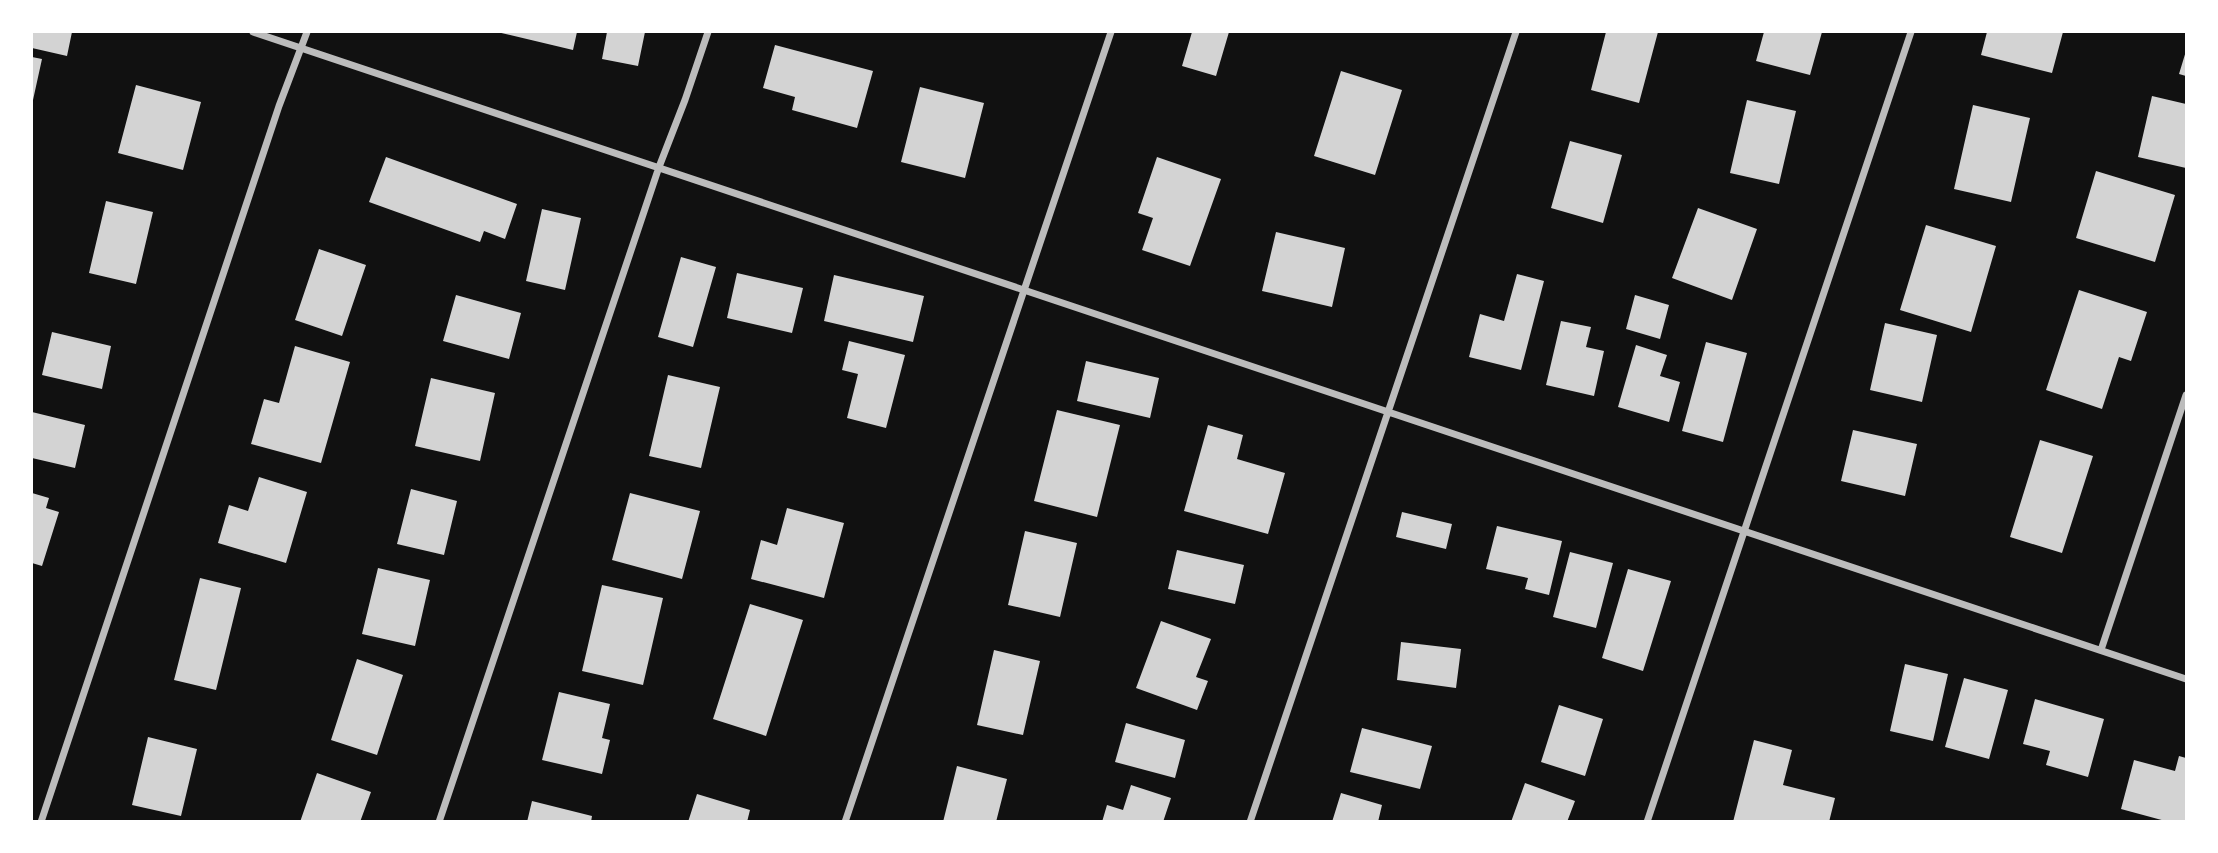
<svg xmlns="http://www.w3.org/2000/svg" width="2218" height="853" viewBox="0 0 2218 853" font-family="Manrope,sans-serif">
<rect width="100%" height="100%" fill="#111"/>
<!-- building -->
<path fill="#d3d3d3" d="M 32,32 L 72,32 L 67,56 L 32,48 Z
M 497,32 L 577,32 L 573,50 Z
M 607,32 L 645,32 L 638,66 L 602,59 Z
M 1192,32 L 1229,32 L 1216,76 L 1182,66 Z
M 1606,32 L 1658,32 L 1639,103 L 1591,90 Z
M 1764,32 L 1822,32 L 1810,75 L 1756,61 Z
M 1987,32 L 2063,32 L 2052,73 L 1981,55 Z
M 775,45 L 873,71 L 857,128 L 792,110 L 795,97 L 763,88 Z
M 2186,51 L 2186,76 L 2179,74 Z
M 32,57 L 42,59 L 33,100 L 32,100 Z
M 1341,71 L 1402,90 L 1375,175 L 1314,156 Z
M 136,85 L 201,102 L 183,170 L 118,153 Z
M 920,87 L 984,103 L 965,178 L 901,162 Z
M 2152,96 L 2186,104 L 2186,168 L 2138,157 Z
M 1747,100 L 1796,111 L 1779,184 L 1730,173 Z
M 1973,105 L 2030,118 L 2011,202 L 1954,189 Z
M 1570,141 L 1622,155 L 1603,223 L 1551,208 Z
M 386,157 L 517,204 L 505,239 L 484,231 L 480,242 L 369,202 Z
M 1157,157 L 1221,179 L 1190,266 L 1142,250 L 1153,218 L 1138,213 Z
M 2096,171 L 2175,195 L 2155,262 L 2076,238 Z
M 106,201 L 153,212 L 136,284 L 89,273 Z
M 1698,208 L 1757,229 L 1732,300 L 1672,278 Z
M 542,209 L 581,218 L 565,290 L 526,281 Z
M 1926,225 L 1996,246 L 1971,332 L 1900,310 Z
M 1276,232 L 1345,248 L 1332,307 L 1262,291 Z
M 319,249 L 366,265 L 342,336 L 295,320 Z
M 681,257 L 716,267 L 693,347 L 658,337 Z
M 737,273 L 803,288 L 792,333 L 727,318 Z
M 1517,274 L 1544,281 L 1521,370 L 1469,357 L 1480,314 L 1504,321 Z
M 834,275 L 924,296 L 913,342 L 824,321 Z
M 2079,290 L 2147,312 L 2131,361 L 2119,357 L 2102,409 L 2046,390 Z
M 456,295 L 521,313 L 509,359 L 443,341 Z
M 1635,295 L 1669,305 L 1660,339 L 1626,329 Z
M 1561,321 L 1591,327 L 1586,347 L 1604,351 L 1594,396 L 1546,385 Z
M 1885,323 L 1937,335 L 1922,402 L 1870,390 Z
M 52,332 L 111,346 L 102,389 L 42,375 Z
M 849,341 L 905,355 L 886,428 L 847,418 L 858,374 L 842,370 Z
M 1706,342 L 1747,353 L 1723,442 L 1682,431 Z
M 1636,345 L 1667,355 L 1660,376 L 1680,382 L 1669,422 L 1618,407 Z
M 295,346 L 350,362 L 321,463 L 251,444 L 264,399 L 279,403 Z
M 1086,361 L 1159,378 L 1150,418 L 1077,401 Z
M 668,375 L 720,387 L 701,468 L 649,456 Z
M 431,378 L 495,393 L 480,461 L 415,446 Z
M 1057,410 L 1120,425 L 1097,517 L 1034,501 Z
M 32,412 L 85,425 L 75,468 L 32,458 Z
M 1208,425 L 1243,435 L 1237,459 L 1285,473 L 1268,534 L 1184,511 Z
M 1853,430 L 1917,444 L 1905,496 L 1841,481 Z
M 2040,440 L 2093,456 L 2062,553 L 2010,537 Z
M 259,477 L 307,492 L 286,563 L 218,543 L 229,505 L 248,511 Z
M 411,489 L 457,501 L 444,555 L 397,544 Z
M 32,493 L 49,498 L 46,508 L 59,512 L 42,566 L 32,563 Z
M 630,493 L 700,511 L 682,579 L 612,560 Z
M 787,508 L 844,523 L 824,598 L 751,579 L 761,540 L 777,545 Z
M 1402,512 L 1452,524 L 1446,549 L 1396,537 Z
M 1497,526 L 1562,541 L 1549,595 L 1525,589 L 1528,578 L 1486,569 Z
M 1025,531 L 1077,543 L 1060,617 L 1008,605 Z
M 1177,550 L 1244,565 L 1235,604 L 1168,589 Z
M 1570,552 L 1613,563 L 1596,628 L 1553,617 Z
M 378,568 L 430,580 L 415,646 L 362,634 Z
M 1628,569 L 1671,581 L 1643,671 L 1602,658 Z
M 200,578 L 241,588 L 216,690 L 174,680 Z
M 602,585 L 663,598 L 643,685 L 582,671 Z
M 750,604 L 803,620 L 766,736 L 713,719 Z
M 1161,621 L 1211,639 L 1196,677 L 1208,681 L 1197,710 L 1136,688 Z
M 1401,642 L 1461,649 L 1456,688 L 1397,680 Z
M 994,650 L 1040,661 L 1023,735 L 977,725 Z
M 357,659 L 403,675 L 377,755 L 331,740 Z
M 1905,664 L 1948,674 L 1933,741 L 1890,731 Z
M 1964,678 L 2008,690 L 1989,759 L 1945,747 Z
M 559,692 L 610,704 L 602,738 L 610,740 L 602,774 L 542,760 Z
M 2035,699 L 2104,719 L 2088,777 L 2046,765 L 2050,751 L 2023,744 Z
M 1559,705 L 1603,719 L 1585,776 L 1541,762 Z
M 1126,723 L 1185,740 L 1175,778 L 1115,762 Z
M 1362,728 L 1432,746 L 1420,789 L 1350,772 Z
M 148,737 L 197,749 L 181,816 L 132,805 Z
M 1754,740 L 1792,750 L 1783,785 L 1835,798 L 1829,822 L 1733,822 Z
M 2179,756 L 2186,758 L 2186,822 L 2169,822 L 2121,809 L 2134,760 L 2175,771 Z
M 957,766 L 1007,779 L 996,822 L 943,822 Z
M 317,773 L 371,792 L 360,822 L 300,822 Z
M 1525,783 L 1575,801 L 1567,822 L 1511,822 Z
M 1131,785 L 1171,798 L 1163,822 L 1102,822 L 1107,805 L 1123,810 Z
M 1341,793 L 1382,805 L 1378,822 L 1332,822 Z
M 697,794 L 750,810 L 747,822 L 688,822 Z
M 532,801 L 592,816 L 591,822 L 527,822 Z"/>
<g fill="none" stroke-linecap="round" stroke-linejoin="round">
<!-- minor -->
<path stroke="#bcbcbc" stroke-width="7" d="M 253,32 L 2186,679
M 2101,650 L 2186,395
M 41,822 L 279,106 L 307,32
M 439,822 L 659,167 L 685,100 L 708,32
M 845,822 L 1111,32
M 1250,822 L 1516,32
M 1647,822 L 1911,32"/>
</g>
<!-- border -->
<rect width="2218" height="853" fill="none" stroke="#ffffff" stroke-width="66"/>
</svg>
